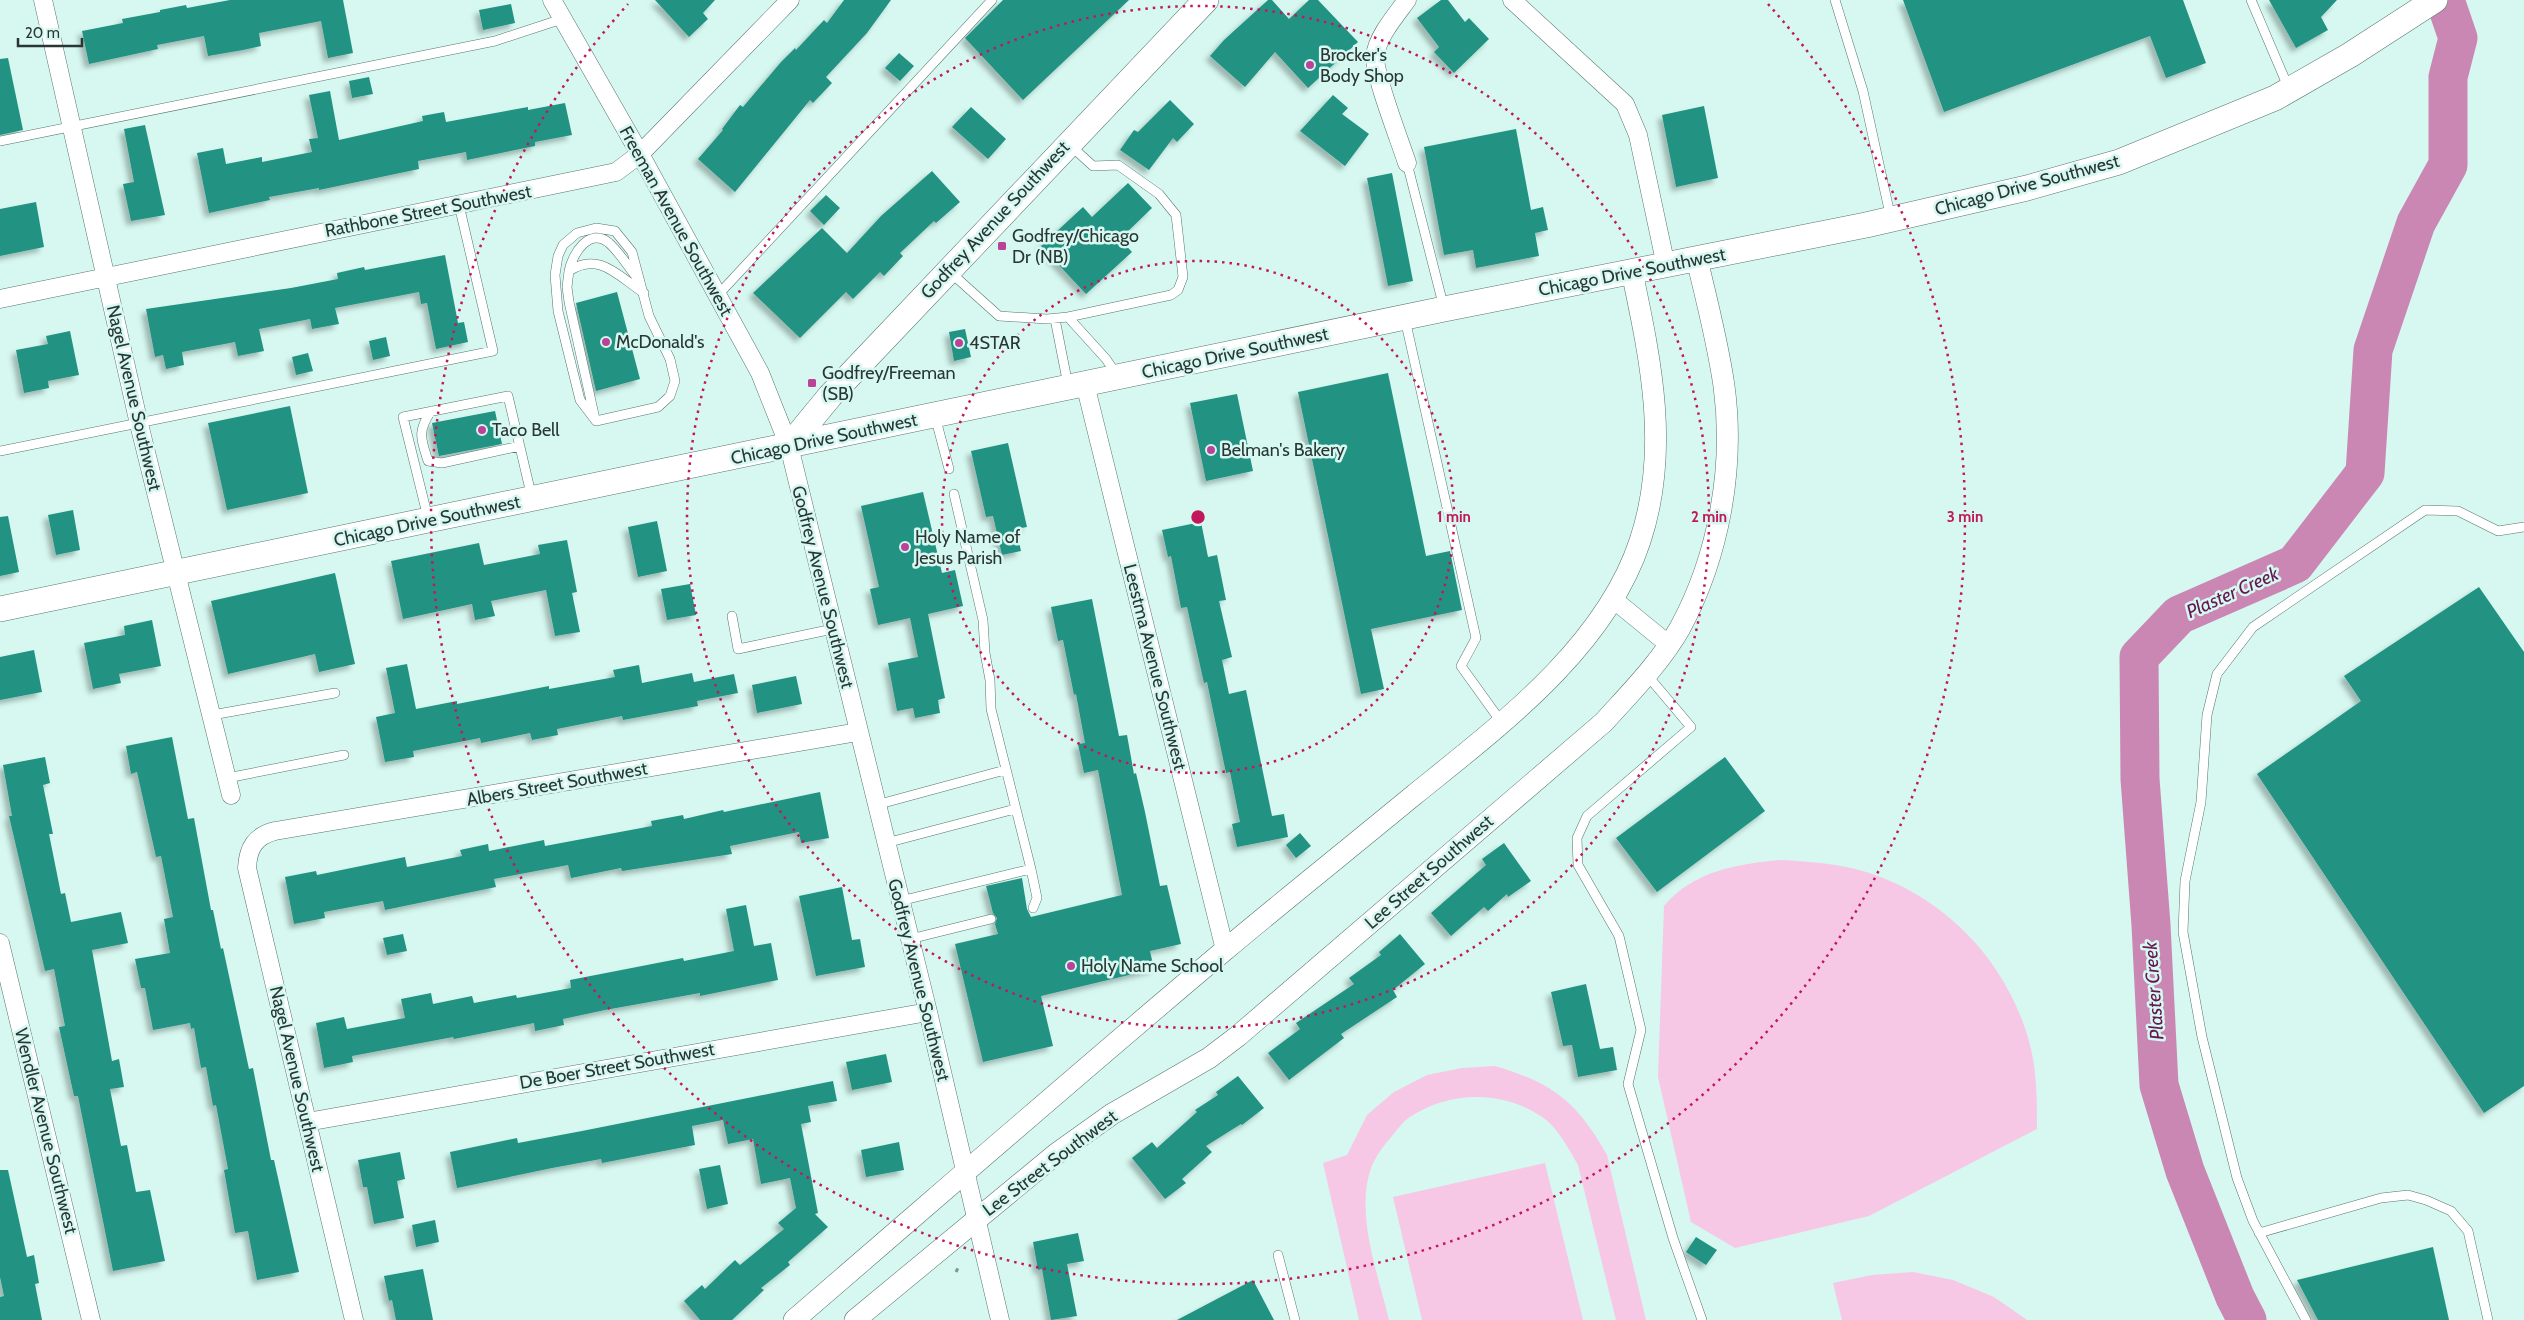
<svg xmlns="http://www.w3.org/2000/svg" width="2524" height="1320" viewBox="0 0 2524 1320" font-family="Cabin,sans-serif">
<defs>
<filter id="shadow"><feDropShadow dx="-4.5" dy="4.5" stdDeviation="2.5" flood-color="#0004"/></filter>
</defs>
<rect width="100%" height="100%" fill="#d6f8f0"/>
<!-- green -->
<path fill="#f7c7e6" d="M 1781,860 C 1814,862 1847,864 1878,876 C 1953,904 2010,968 2030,1045 C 2037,1072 2037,1101 2037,1129 L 1869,1216 L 1735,1248 L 1691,1222 L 1658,1077 L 1664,906 C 1693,871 1738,864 1781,860 Z
M 1495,1066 C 1553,1083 1577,1102 1607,1155 L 1646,1320 L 1616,1320 L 1578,1165 C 1570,1151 1559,1130 1545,1119 C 1505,1090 1451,1090 1410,1117 C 1403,1121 1397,1130 1392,1136 C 1384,1145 1375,1157 1371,1168 C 1355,1214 1378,1274 1389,1320 L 1359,1320 L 1323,1163 L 1347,1155 L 1367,1115 L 1394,1092 L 1427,1075 L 1462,1068 Z
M 1545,1163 L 1583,1320 L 1422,1320 L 1393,1197 Z
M 1913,1272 L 1953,1280 L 1994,1297 L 2027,1320 L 1842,1320 L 1833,1283 L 1872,1275 Z"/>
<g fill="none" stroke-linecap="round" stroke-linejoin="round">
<!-- river -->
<path stroke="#ca87b3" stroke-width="39" d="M 2247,1320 L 2235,1297 L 2185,1171 L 2159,1085 L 2151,925 L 2140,779 L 2139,657 L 2179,615 L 2295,564 L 2365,473 L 2373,350 L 2416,223 L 2448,165 L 2448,77 L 2458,38 L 2445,0"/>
</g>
<!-- building -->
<path fill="#209382" filter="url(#shadow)" d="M 230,0 L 343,0 L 353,53 L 328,58 L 321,21 L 259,33 L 261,46 L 243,50 L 208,56 L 204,36 L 157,45 L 158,49 L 89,64 L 82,31 L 123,23 L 122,19 L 160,12 L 160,10 L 186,5 L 187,8 Z
M 655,0 L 715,0 L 703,13 L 708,19 L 689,37 Z
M 844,0 L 891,0 L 867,33 L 826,77 L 832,83 L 813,103 L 810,100 L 735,192 L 698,159 L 723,130 L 722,129 L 740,105 L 743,107 L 781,62 L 795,48 L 796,50 L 824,20 L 827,23 Z
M 1003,0 L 1129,0 L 1023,100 L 965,38 Z
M 1268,0 L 1272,0 L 1289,19 L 1309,0 L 1318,0 L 1358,42 L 1308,88 L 1275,52 L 1245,87 L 1210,56 L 1224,40 Z
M 1441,0 L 1448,0 L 1465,22 L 1469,18 L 1489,39 L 1454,73 L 1434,52 L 1439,47 L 1417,18 Z
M 1903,0 L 2183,0 L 2206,63 L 2166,78 L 2150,36 L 1944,112 Z
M 2269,0 L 2337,0 L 2321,17 L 2328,30 L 2296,48 Z
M 511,4 L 515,23 L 483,30 L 479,10 Z
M 899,53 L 914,66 L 900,81 L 885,68 Z
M 8,58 L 23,130 L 0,135 L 0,59 Z
M 369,77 L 373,94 L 352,98 L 349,81 Z
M 330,91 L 339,140 L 423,121 L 422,116 L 444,112 L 446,122 L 528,107 L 528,110 L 565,103 L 572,135 L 535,142 L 535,146 L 467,160 L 466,152 L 418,161 L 419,169 L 319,190 L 319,188 L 269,197 L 270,200 L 209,213 L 197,153 L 223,148 L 226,164 L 262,157 L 262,162 L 312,152 L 309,139 L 318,138 L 309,95 Z
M 1333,95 L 1348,108 L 1342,114 L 1369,134 L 1345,166 L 1300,131 Z
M 1170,100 L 1194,124 L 1177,142 L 1173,138 L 1149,170 L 1120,150 L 1134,130 L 1138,132 Z
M 1704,106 L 1718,178 L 1676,187 L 1662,115 Z
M 971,107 L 1006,139 L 988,159 L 952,127 Z
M 145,125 L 165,215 L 131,221 L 123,184 L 134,182 L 124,129 Z
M 1516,129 L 1531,210 L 1543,207 L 1548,230 L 1535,233 L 1539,256 L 1476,268 L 1473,250 L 1444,255 L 1424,147 Z
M 932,171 L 960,202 L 936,223 L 934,221 L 900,253 L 903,256 L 884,276 L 880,272 L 853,299 L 846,292 L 800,338 L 753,293 L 822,228 L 847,253 L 881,216 Z
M 1392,173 L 1413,281 L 1388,286 L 1367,178 Z
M 1128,183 L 1152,208 L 1120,239 L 1132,252 L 1086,294 L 1041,246 L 1083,207 L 1092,217 Z
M 826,195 L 840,208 L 824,225 L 810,211 Z
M 36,202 L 44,247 L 0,256 L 0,209 Z
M 445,255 L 458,323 L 464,322 L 468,342 L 436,349 L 427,303 L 421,304 L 419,292 L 335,308 L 339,324 L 312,329 L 310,319 L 259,329 L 264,351 L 238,356 L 235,342 L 182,352 L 184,365 L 166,369 L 163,355 L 155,357 L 146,309 L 291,288 L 338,279 L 337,273 L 364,267 L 365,270 Z
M 617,292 L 640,379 L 596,391 L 576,303 Z
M 965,329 L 971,357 L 954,361 L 949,332 Z
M 70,331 L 79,375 L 48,381 L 49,388 L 24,393 L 16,350 L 48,344 L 46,336 Z
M 386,337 L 390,356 L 373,360 L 369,341 Z
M 308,353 L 313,371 L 296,375 L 292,357 Z
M 1388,373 L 1426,556 L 1450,551 L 1462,610 L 1371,629 L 1384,689 L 1361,694 L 1298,392 Z
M 1237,394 L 1253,471 L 1206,481 L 1190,403 Z
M 290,406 L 308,493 L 227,510 L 208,423 Z
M 495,411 L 502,444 L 439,456 L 432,423 Z
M 1008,443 L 1027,527 L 1016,529 L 1021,551 L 1002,555 L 993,516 L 986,517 L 971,451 Z
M 923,492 L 942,573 L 955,570 L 963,606 L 928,614 L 945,698 L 938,700 L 940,713 L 915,718 L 913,708 L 897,711 L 888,663 L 918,657 L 910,618 L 878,625 L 870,589 L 879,587 L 861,506 Z
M 73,510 L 80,550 L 56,555 L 48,515 Z
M 8,516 L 19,572 L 0,576 L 0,517 Z
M 657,521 L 667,571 L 638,577 L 628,527 Z
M 1201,522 L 1208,557 L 1217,555 L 1226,600 L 1219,601 L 1232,657 L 1222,660 L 1229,694 L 1246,690 L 1272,816 L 1284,814 L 1288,837 L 1237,847 L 1232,824 L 1240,822 L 1230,772 L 1226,773 L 1207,682 L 1204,683 L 1187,607 L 1181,608 L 1171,556 L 1168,557 L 1162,530 Z
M 567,540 L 577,592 L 572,593 L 580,632 L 555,636 L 546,590 L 491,601 L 495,616 L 475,620 L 472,604 L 403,619 L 391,561 L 479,543 L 484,565 L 540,554 L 538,545 Z
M 335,573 L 355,664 L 319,672 L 315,654 L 228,674 L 211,601 Z
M 690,584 L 696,615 L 667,620 L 661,589 Z
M 2479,587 L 2524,652 L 2524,1086 L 2484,1113 L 2257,774 L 2361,701 L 2344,676 Z
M 1092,599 L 1119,736 L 1127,735 L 1134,774 L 1136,773 L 1145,812 L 1160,886 L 1167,885 L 1181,944 L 1150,951 L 1154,969 L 1041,996 L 1053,1046 L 983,1062 L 955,944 L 998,934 L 995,924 L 997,918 L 993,913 L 986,886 L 1022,878 L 1027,909 L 1031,917 L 1122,895 L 1098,770 L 1084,773 L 1078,744 L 1085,743 L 1076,694 L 1074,695 L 1063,640 L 1058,641 L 1051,607 Z
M 152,620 L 161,666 L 119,674 L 121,683 L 93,689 L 84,643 L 125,635 L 124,626 Z
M 34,650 L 42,692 L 0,700 L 0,657 Z
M 407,664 L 416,709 L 457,701 L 457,704 L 549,686 L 549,689 L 615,677 L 613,670 L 639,665 L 642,683 L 692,673 L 694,682 L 734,674 L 738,693 L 697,701 L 698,706 L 623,720 L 622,716 L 557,729 L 558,735 L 532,740 L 530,733 L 481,743 L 480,738 L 413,751 L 414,757 L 385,762 L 376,717 L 395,713 L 386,668 Z
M 796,676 L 802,704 L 757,713 L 752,685 Z
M 172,737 L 188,819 L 194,818 L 211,910 L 213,910 L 221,949 L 223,948 L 249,1069 L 253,1068 L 271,1160 L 274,1160 L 299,1272 L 257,1280 L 248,1231 L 235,1233 L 224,1170 L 228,1169 L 216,1105 L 213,1106 L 206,1067 L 201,1068 L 194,1028 L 191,1029 L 190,1023 L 153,1030 L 145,988 L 141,988 L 135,959 L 170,953 L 164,919 L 173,917 L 161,856 L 156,857 L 137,772 L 131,774 L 126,746 Z
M 45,757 L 50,783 L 43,785 L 53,834 L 49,834 L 61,894 L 65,893 L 71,922 L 121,912 L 128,943 L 92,950 L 112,1061 L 119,1059 L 124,1087 L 110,1089 L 121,1146 L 127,1145 L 136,1192 L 150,1190 L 165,1261 L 113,1271 L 78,1096 L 74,1096 L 59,1027 L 65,1026 L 54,969 L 45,971 L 9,816 L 12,816 L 3,765 Z
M 1725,757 L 1765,811 L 1657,892 L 1616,838 Z
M 820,792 L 829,838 L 801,843 L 799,832 L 730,846 L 732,854 L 622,871 L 621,868 L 571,878 L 568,865 L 494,879 L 496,887 L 385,910 L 383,901 L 324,912 L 325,918 L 294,924 L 285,877 L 316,871 L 317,875 L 405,857 L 407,867 L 462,856 L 460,850 L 488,844 L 489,851 L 544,840 L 545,846 L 652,826 L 651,821 L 683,815 L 684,819 L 723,810 L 724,812 Z
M 1300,833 L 1311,846 L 1296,858 L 1286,845 Z
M 1504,843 L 1531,881 L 1508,897 L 1507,894 L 1488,911 L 1484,907 L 1451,936 L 1431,913 L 1486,865 L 1482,859 Z
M 842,887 L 852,940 L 860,939 L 865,967 L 816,976 L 799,896 Z
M 746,905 L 754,946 L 771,943 L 778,980 L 700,996 L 700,993 L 605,1010 L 563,1019 L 564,1025 L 535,1031 L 534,1023 L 454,1039 L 453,1037 L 352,1056 L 353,1062 L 324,1068 L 316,1023 L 344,1017 L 347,1029 L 405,1018 L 401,999 L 431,993 L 433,1004 L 472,996 L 474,1003 L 516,995 L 517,998 L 571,988 L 570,980 L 683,958 L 684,961 L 734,951 L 726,909 Z
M 403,934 L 407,951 L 387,955 L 383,938 Z
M 1400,934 L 1425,964 L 1393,990 L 1397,997 L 1341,1034 L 1344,1038 L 1289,1080 L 1268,1053 L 1300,1029 L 1296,1023 L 1354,984 L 1349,978 L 1381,955 L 1379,952 Z
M 1586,984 L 1600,1049 L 1613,1047 L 1617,1070 L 1578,1077 L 1572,1045 L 1563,1046 L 1551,992 Z
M 886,1054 L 892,1082 L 852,1090 L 846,1062 Z
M 1238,1076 L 1264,1108 L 1242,1125 L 1241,1124 L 1206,1146 L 1212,1152 L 1182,1179 L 1186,1183 L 1165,1199 L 1132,1158 L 1152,1142 L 1157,1148 L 1197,1112 L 1195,1110 L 1218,1095 L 1216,1092 Z
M 833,1081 L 837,1101 L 808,1106 L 811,1122 L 801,1124 L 818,1213 L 815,1214 L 828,1227 L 788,1262 L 790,1265 L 761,1288 L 764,1290 L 732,1320 L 700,1320 L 684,1301 L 702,1285 L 705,1289 L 735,1260 L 740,1265 L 784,1229 L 778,1223 L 796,1208 L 790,1178 L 761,1184 L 753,1139 L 728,1144 L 723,1120 L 692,1126 L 695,1145 L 602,1163 L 601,1159 L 552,1168 L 457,1188 L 450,1152 L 517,1138 L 518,1143 L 582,1131 Z
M 899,1142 L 904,1170 L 866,1177 L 861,1150 Z
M 400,1152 L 405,1179 L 397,1181 L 404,1218 L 374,1224 L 367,1187 L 363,1187 L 358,1160 Z
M 720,1165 L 728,1204 L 707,1209 L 699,1169 Z
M 0,1170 L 8,1170 L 27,1257 L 34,1255 L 39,1283 L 35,1284 L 42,1320 L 0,1320 L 0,1297 L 4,1296 L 0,1277 Z
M 435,1220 L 439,1242 L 416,1247 L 412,1225 Z
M 1078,1233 L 1084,1261 L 1067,1264 L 1077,1316 L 1051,1320 L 1042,1269 L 1038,1270 L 1033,1242 Z
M 1696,1237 L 1717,1250 L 1706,1265 L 1686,1252 Z
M 2433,1247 L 2449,1320 L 2318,1320 L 2297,1280 Z
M 423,1269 L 433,1320 L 396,1320 L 392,1300 L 389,1301 L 384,1276 Z
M 1253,1280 L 1274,1320 L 1177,1320 Z"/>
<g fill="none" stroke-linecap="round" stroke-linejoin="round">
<!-- service casing -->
<g stroke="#57756e" stroke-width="10">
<path id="service" d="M 1835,0 L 1863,91 L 1891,219
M 2251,0 L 2289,89
M 0,141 L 495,41 L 562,19
M 1407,163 L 1444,308
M 596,228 L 615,231 L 632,252 L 649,316 L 670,359 L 675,381 L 670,396 L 658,407 L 596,421 L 580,400 L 558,311 L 555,275 L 558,256 L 563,245 L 577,233 Z
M 569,271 C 572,255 589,226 609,243 C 620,253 629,268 639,280
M 950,272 L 999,316 L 1047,319 L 1068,317 L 1106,359 L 1117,375
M 717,296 L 992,0
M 1068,317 L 1171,295 L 1178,290 L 1183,277 L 1176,215 L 1159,194 L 1118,165 L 1093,166 L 1071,146
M 1055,319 L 1068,385
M 1405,319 L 1476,638 L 1461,666 L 1502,723
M 431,411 C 417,432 421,439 428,461 L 442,463 L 520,446
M 935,416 L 949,469
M 595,419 L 569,302 L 567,287 L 569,271 C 599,251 618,276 644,293
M 0,451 L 493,351 L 459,205
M 428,518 L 403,417 L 508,396 L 532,498
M 732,616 L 738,649 L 833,629
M 1647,675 L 1691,727 L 1587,816 L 1577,838 L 1578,865 L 1619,936 L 1641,1030 L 1628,1084 L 1673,1238 L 1702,1320
M 212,715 L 335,693
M 227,778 L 344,755
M 876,805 L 1005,770
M 886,843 L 1015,809
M 1031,869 L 1037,898 L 1033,908
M 900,901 L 1031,869 L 991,709 L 990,680 L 985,653 L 983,620 L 954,494
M 910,939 L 991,919
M 2259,1233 L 2381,1198 L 2408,1195 L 2426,1200 L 2451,1211 L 2468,1231 L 2488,1320
M 1278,1255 L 1295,1320
M 2306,1320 L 2253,1221 L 2237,1178 L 2202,1037 L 2183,932 L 2185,881 L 2201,802 L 2207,715 L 2217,674 L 2253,627 L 2425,510 L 2458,511 L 2498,531 L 2524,527"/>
</g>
<!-- minor casing -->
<g stroke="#57756e" stroke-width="19">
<path id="minor" d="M 43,0 L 139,424 L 231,795
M 552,0 L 640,154 L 760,373 L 789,446 L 928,1012 L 1000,1320
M 1407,0 C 1396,15 1377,37 1375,56 C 1374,75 1400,141 1407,163
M 1512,0 L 1625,104 L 1638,135 L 1666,266
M 0,299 L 616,172 L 640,154 L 790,0
M 1085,384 L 1225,950
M 1613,599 L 1668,644
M 0,943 L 91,1320
M 307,1122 L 928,1012
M 354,1320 L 247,868 C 248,848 255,836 275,831 L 858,732"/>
</g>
<!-- tertiary casing -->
<g stroke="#57756e" stroke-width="22">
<path id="tertiary" d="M 794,1320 C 937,1197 1080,1072 1225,950 C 1287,898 1351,847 1414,795 C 1498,727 1605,648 1640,541 C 1670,451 1651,362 1632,272
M 855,1320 L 1056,1154 L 1112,1114 L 1209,1058 L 1238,1036 L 1604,722 C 1630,693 1660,663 1680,628 C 1719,556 1735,467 1724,386 C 1718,344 1707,301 1697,260"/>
</g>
<!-- secondary casing -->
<g stroke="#57756e" stroke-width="26">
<path id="secondary" d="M 789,446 L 830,396 L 1206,0
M 0,609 L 1444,309 L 1866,225 L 2027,188 L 2119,162 L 2275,98 L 2350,55 L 2435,0"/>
</g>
<!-- path -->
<path stroke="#7e9590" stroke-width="3" stroke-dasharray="4 4" stroke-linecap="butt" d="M 956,1272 L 958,1268"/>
<!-- service -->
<use href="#service" stroke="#fff" stroke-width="9"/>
<!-- minor -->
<use href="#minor" stroke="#fff" stroke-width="18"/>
<!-- tertiary -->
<use href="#tertiary" stroke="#fff" stroke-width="21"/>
<!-- secondary -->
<use href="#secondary" stroke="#fff" stroke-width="25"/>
</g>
<!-- distance rings -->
<g fill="none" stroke="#c2185b" stroke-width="2.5" stroke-dasharray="2.5 5">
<circle cx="1198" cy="517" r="256"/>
<circle cx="1198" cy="517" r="511"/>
<path d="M1768 4A767 767 0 1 1 628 4"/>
</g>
<!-- markers -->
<g fill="#ba4399" stroke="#d6f8f0" stroke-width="2">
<circle cx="1310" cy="65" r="5"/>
<rect x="997" y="241" width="10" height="10" rx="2.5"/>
<circle cx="606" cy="342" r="5"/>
<circle cx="959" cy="343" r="5"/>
<rect x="807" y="378" width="10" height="10" rx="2.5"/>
<circle cx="482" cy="430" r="5"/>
<circle cx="1211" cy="450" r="5"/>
<circle cx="905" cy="547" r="5"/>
<circle cx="1071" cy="966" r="5"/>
</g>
<g text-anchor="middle" stroke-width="5" stroke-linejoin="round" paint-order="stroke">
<!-- poi labels -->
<g font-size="18" fill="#293633" stroke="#d6f8f0" text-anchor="start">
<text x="1320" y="61">Brocker's<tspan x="1320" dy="21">Body Shop</tspan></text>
<text x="1012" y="242">Godfrey/Chicago<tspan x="1012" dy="21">Dr (NB)</tspan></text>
<text x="616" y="348">McDonald's</text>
<text x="969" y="349">4STAR</text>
<text x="822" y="379">Godfrey/Freeman<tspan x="822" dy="21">(SB)</tspan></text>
<text x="492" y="436">Taco Bell</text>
<text x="1221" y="456">Belman's Bakery</text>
<text x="915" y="543">Holy Name of<tspan x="915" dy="21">Jesus Parish</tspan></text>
<text x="1081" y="972">Holy Name School</text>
</g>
<!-- street labels -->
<g font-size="18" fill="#293633" stroke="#d6f8f0">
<text transform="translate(2027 185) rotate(-15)" y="6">Chicago Drive Southwest</text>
<text transform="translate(428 211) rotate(-11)" y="6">Rathbone Street Southwest</text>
<text transform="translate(995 220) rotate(-47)" y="6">Godfrey Avenue Southwest</text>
<text transform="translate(676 221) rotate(61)" y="6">Freeman Avenue Southwest</text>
<text transform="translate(1632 272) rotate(-11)" y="6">Chicago Drive Southwest</text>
<text transform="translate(1235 353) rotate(-12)" y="6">Chicago Drive Southwest</text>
<text transform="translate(134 398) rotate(77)" y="6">Nagel Avenue Southwest</text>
<text transform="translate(824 439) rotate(-12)" y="6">Chicago Drive Southwest</text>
<text transform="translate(427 521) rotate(-12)" y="6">Chicago Drive Southwest</text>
<text transform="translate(823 587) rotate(76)" y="6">Godfrey Avenue Southwest</text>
<text transform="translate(1155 667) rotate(76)" y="6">Leestma Avenue Southwest</text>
<text transform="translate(557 784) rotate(-10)" y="6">Albers Street Southwest</text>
<text transform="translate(1429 872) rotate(-41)" y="6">Lee Street Southwest</text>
<text transform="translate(919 980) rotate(76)" y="6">Godfrey Avenue Southwest</text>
<text transform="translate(617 1066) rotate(-10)" y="6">De Boer Street Southwest</text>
<text transform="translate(297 1079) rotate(77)" y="6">Nagel Avenue Southwest</text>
<text transform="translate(46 1131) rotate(76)" y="6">Wendler Avenue Southwest</text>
<text transform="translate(1050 1163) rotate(-37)" y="6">Lee Street Southwest</text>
</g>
<!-- water labels -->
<g font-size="19" font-style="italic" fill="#661652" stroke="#d6f8f0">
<text transform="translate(2232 592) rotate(-24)" y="7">Plaster Creek</text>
<text transform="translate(2153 991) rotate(-94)" y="7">Plaster Creek</text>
</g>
</g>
<circle cx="1198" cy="517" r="8" fill="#c2185b" stroke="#d6f8f0" stroke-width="2.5"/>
<g font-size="15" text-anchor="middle" font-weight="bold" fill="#c2185b" stroke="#d6f8f0" stroke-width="5" stroke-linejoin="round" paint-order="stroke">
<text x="1454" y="522">1 min</text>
<text x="1709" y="522">2 min</text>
<text x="1965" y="522">3 min</text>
</g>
<!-- scale -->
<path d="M18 38v8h64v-8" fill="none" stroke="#293633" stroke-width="2.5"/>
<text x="25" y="38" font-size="15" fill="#293633" stroke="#d6f8f0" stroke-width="4" paint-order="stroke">20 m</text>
</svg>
